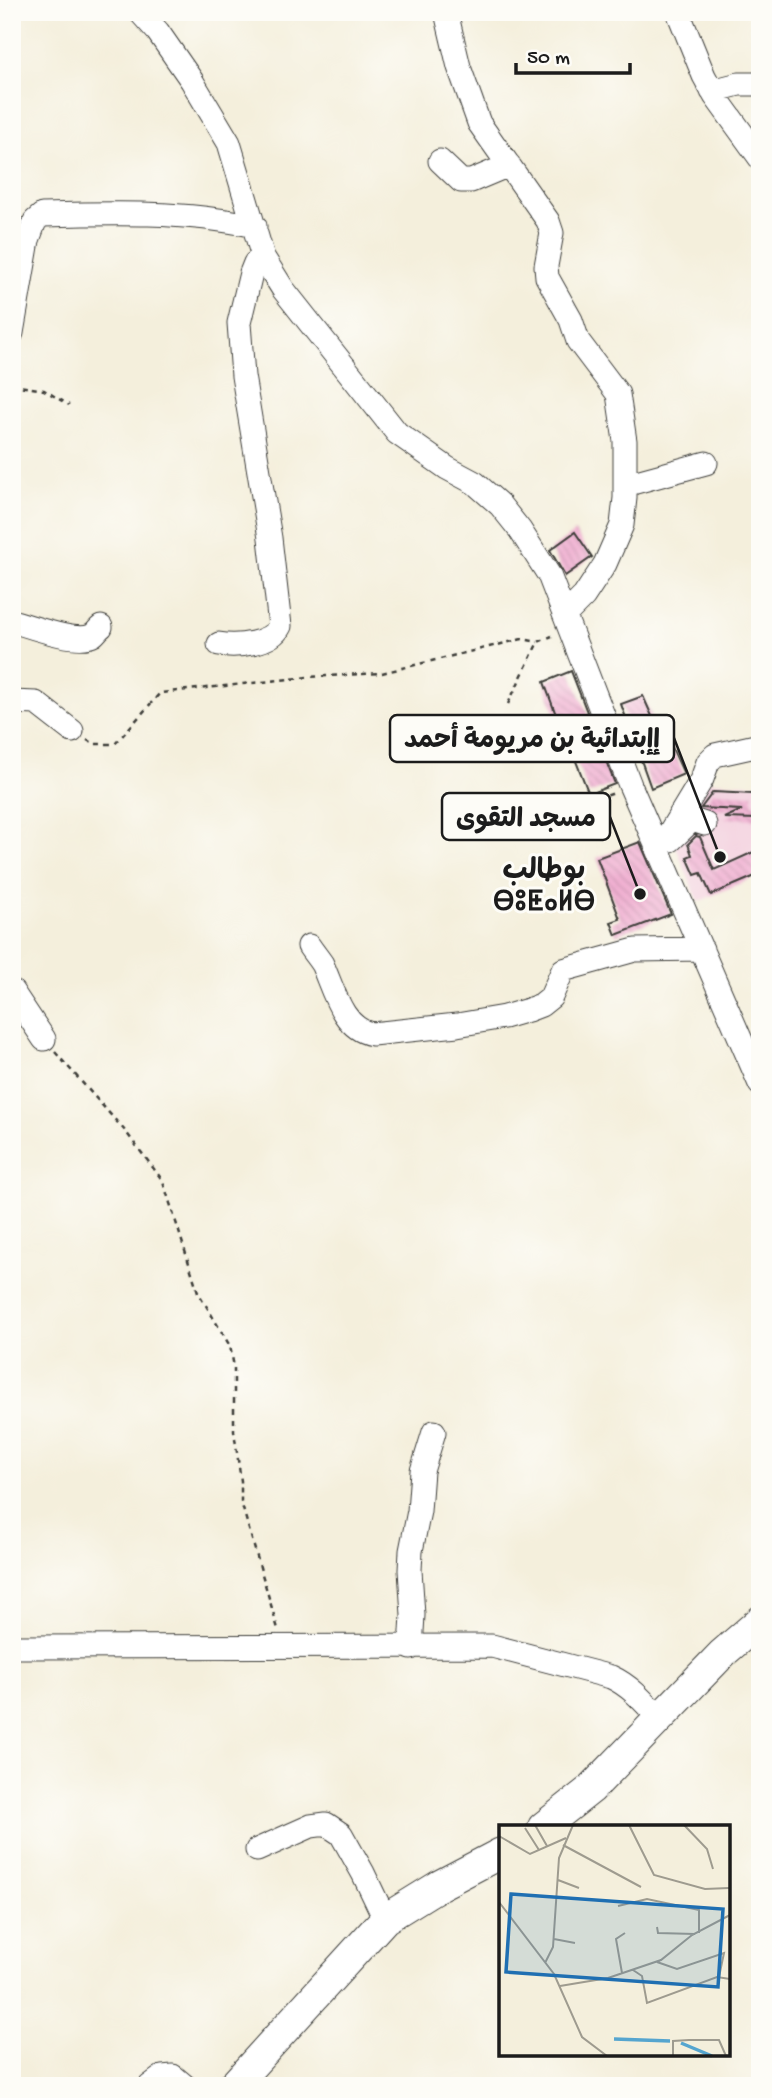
<svg xmlns="http://www.w3.org/2000/svg" width="772" height="2098" viewBox="0 0 772 2098" font-family="'Gochi Hand','Playpen Sans Arabic','Noto Sans Tifinagh',sans-serif">
<defs>
<pattern id="building-back-hatch" width="6" height="6" patternUnits="userSpaceOnUse" patternTransform="scale(1.75)"><rect width="6" height="6" fill="#efa9ce"/><path d="M-1 5l2 2M0 0l6 6M5-1l2 2" fill="none" stroke="#cc91b0"/></pattern>
</defs>
<rect width="100%" height="100%" fill="#fdfcf7"/>
<filter id="ink" filterUnits="userSpaceOnUse"><feTurbulence type="fractalNoise" baseFrequency=".0143" numOctaves="2"/><feDisplacementMap in="SourceGraphic" scale="14" xChannelSelector="R" yChannelSelector="G"/><feConvolveMatrix kernelMatrix="1 2 1 2 8 2 1 2 1" color-interpolation-filters="sRGB"/></filter>
<filter id="wash" filterUnits="userSpaceOnUse"><feTurbulence type="fractalNoise" baseFrequency=".00686" numOctaves="4" result="noise"/><feDisplacementMap in="SourceGraphic" scale="28" xChannelSelector="R" yChannelSelector="G"/><feGaussianBlur stdDeviation="1.57" result="paint"/><feColorMatrix in="noise" values="0 0 0 0 0 0 0 0 0 0 0 0 0 0 0 0 0 1.4 0 .05"/><feComposite in="paint" operator="in"/></filter>
<g filter="url(#wash)">
<rect width="100%" height="100%" fill="#f4efdc"/>
<!-- built -->
<path fill="#f3cfde" d="M 705,781 L 760,784 L 760,875 L 698,902 L 671,834 Z"/>
<g id="blocks">
<!-- building -->
<path fill="url(#building-back-hatch)" d="M 575,532 L 592,557 L 565,576 L 550,550 Z
M 571,671 L 615,784 L 589,794 L 572,751 L 581,748 L 570,719 L 559,723 L 544,682 Z
M 643,696 L 659,732 L 664,730 L 684,774 L 651,788 L 621,704 Z
M 713,792 L 753,794 L 753,805 L 758,803 L 757,819 L 724,818 L 742,810 L 701,808 Z
M 696,836 L 700,837 L 714,870 L 760,849 L 760,874 L 711,895 L 701,873 L 695,875 L 687,857 L 692,855 L 688,844 Z
M 640,842 L 671,914 L 616,935 L 611,922 L 620,919 L 597,858 Z"/>
</g>
</g>
<g filter="url(#ink)">
<use href="#blocks" fill-opacity="0" stroke="#3c3c39" stroke-width="2"/>
<g fill="none" stroke-linecap="round" stroke-linejoin="round">
<!-- minor casing -->
<g stroke="#3c3c39" stroke-width="25">
<path id="minor" d="M 140,12 L 158,32 L 192,81 L 229,143 L 263,257 L 283,289 L 397,433 L 447,468 L 475,483 L 500,505 L 520,530 L 549,575 L 630,785 L 760,1084
M 446,12 L 459,67 L 479,123 L 548,221 L 552,233 L 546,266 L 547,277 L 571,320 L 578,341 L 618,394 L 625,441 L 625,498 L 622,525 L 605,564 L 584,596 L 565,615
M 678,12 L 704,76 L 715,96 L 760,158
M 712,91 L 739,84 L 760,84
M 440,161 L 461,181 L 471,181 L 509,165
M 12,333 L 28,240 L 35,221 L 42,215 C 113,213 184,211 255,226
M 625,485 L 706,463
M 12,621 C 29,626 78,644 93,635 C 96,633 98,629 101,627
M 219,644 C 237,647 271,644 280,626 L 270,538 L 243,376 L 239,323 L 251,273 L 255,263 L 263,257
M 12,702 L 36,703 L 72,731
M 671,840 L 692,820 L 705,824
M 659,850 L 702,779 L 708,762 L 715,755 L 760,745
M 309,946 C 313,952 318,958 322,964 C 333,988 342,1029 372,1034 L 457,1025 L 504,1017 L 528,1010 L 541,1005 L 551,997 L 563,970 L 635,950 L 702,949
M 12,991 L 44,1039
M 12,1647 L 492,1646 L 611,1677 C 631,1686 645,1703 660,1719
M 411,1648 L 413,1615 L 410,1570 L 411,1551 L 419,1511 L 422,1471 L 434,1432
M 257,1850 L 311,1826 L 326,1824 L 341,1834 L 363,1873 L 385,1919
M 150,2086 L 162,2077 L 173,2076 L 185,2086"/>
</g>
<!-- major casing -->
<g stroke="#3c3c39" stroke-width="32">
<path id="major" d="M 543,1827 L 591,1789 L 723,1653 L 760,1621
M 233,2086 L 385,1919 L 440,1885 L 501,1853"/>
</g>
<!-- path -->
<path stroke="#3c3c39" stroke-width="2.5" stroke-dasharray="5 5" stroke-linecap="butt" d="M 12,385 L 44,390 L 69,405
M 508,704 L 538,642 L 552,636
M 87,740 L 94,744 L 115,744 L 160,693 L 308,677 L 382,673 L 522,639 L 538,642
M 551,816 L 614,793
M 55,1052 L 126,1132 L 163,1181 L 198,1292 L 230,1346 L 234,1367 L 234,1431 L 241,1481 L 241,1502 L 278,1629"/>
<!-- minor -->
<use href="#minor" stroke="#fff" stroke-width="23"/>
<!-- major -->
<use href="#major" stroke="#fff" stroke-width="30"/>
</g>
</g>
<g text-anchor="middle" stroke-width="6" stroke-linejoin="round" paint-order="stroke">
<!-- quarter labels -->
<g font-size="28" font-weight="bold" fill="#1c1c1c" stroke="#fdfcf7">
<text x="544" y="878">بوطالب<tspan x="544" dy="32">ⴱⵓⵟⴰⵍⴱ</tspan></text>
</g>
</g>
<!-- overview -->
<g transform="translate(499 1825)">
<rect width="231" height="231" fill="#f4efdc"/>
<path fill="none" stroke="#55a5cf" stroke-width="3.5" d="M 115,214 L 171,216M 182,218 L 213,231"/>
<path fill="none" stroke="#9e9b8f" stroke-width="2" d="M 36,0 L 48,21M 130,0 L 155,50 L 206,64 L 230,63M 185,0 L 208,24 L 214,44M 26,3 L 40,25M 0,11 L 31,29 L 67,13M 64,20 L 142,62M 59,55 L 80,63M 0,77 L 55,149 L 83,212 L 108,231M 119,81 L 148,74 L 200,85 L 200,108M 158,102 L 159,108 L 196,109M 55,114 L 76,118M 158,137 L 178,144 L 225,128 L 220,152M 46,138 L 54,122 L 60,33 L 74,0M 134,145 L 143,151 L 148,178 L 218,152 L 231,154M 123,148 L 117,114 L 126,108M 61,161 L 109,153 L 162,135 L 193,110 L 231,90M 174,231 L 174,216 L 190,215 L 220,215 L 227,231"/>
<path fill="#1f6fb2" fill-opacity="0.15" stroke="#1f6fb2" stroke-width="3.5" d="M 12,69 L 224,84 L 219,162 L 7,147 Z"/>
<rect width="231" height="231" fill="none" stroke="#1c1c1c" stroke-width="3.5"/>
</g>
<!-- callouts -->
<path fill="none" stroke="#1c1c1c" stroke-width="2.5" d="M720 857L674 738M640 894L610 817"/>
<g fill="#1c1c1c" stroke="#fdfcf7" stroke-width="2.5">
<circle cx="720" cy="857" r="7"/>
<circle cx="640" cy="894" r="7"/>
</g>
<g fill="#fdfcf7" stroke="#1c1c1c" stroke-width="2.5">
<rect x="390" y="715" width="284" height="47" rx="7"/>
<rect x="442" y="793" width="168" height="47" rx="7"/>
</g>
<g font-size="26" text-anchor="middle" font-weight="bold" fill="#1c1c1c">
<text x="532" y="747">إإبتدائية بن مريومة أحمد</text>
<text x="526" y="826">مسجد التقوى</text>
</g>
<!-- margin -->
<rect width="772" height="2098" fill="none" stroke="#fdfcf7" stroke-width="42"/>
<!-- scale -->
<path d="M516 63v10h114v-10" fill="none" stroke="#1c1c1c" stroke-width="3.5"/>
<text x="527" y="63" font-size="21" fill="#1c1c1c" stroke="#fdfcf7" stroke-width="5" paint-order="stroke">50 m</text>
</svg>
